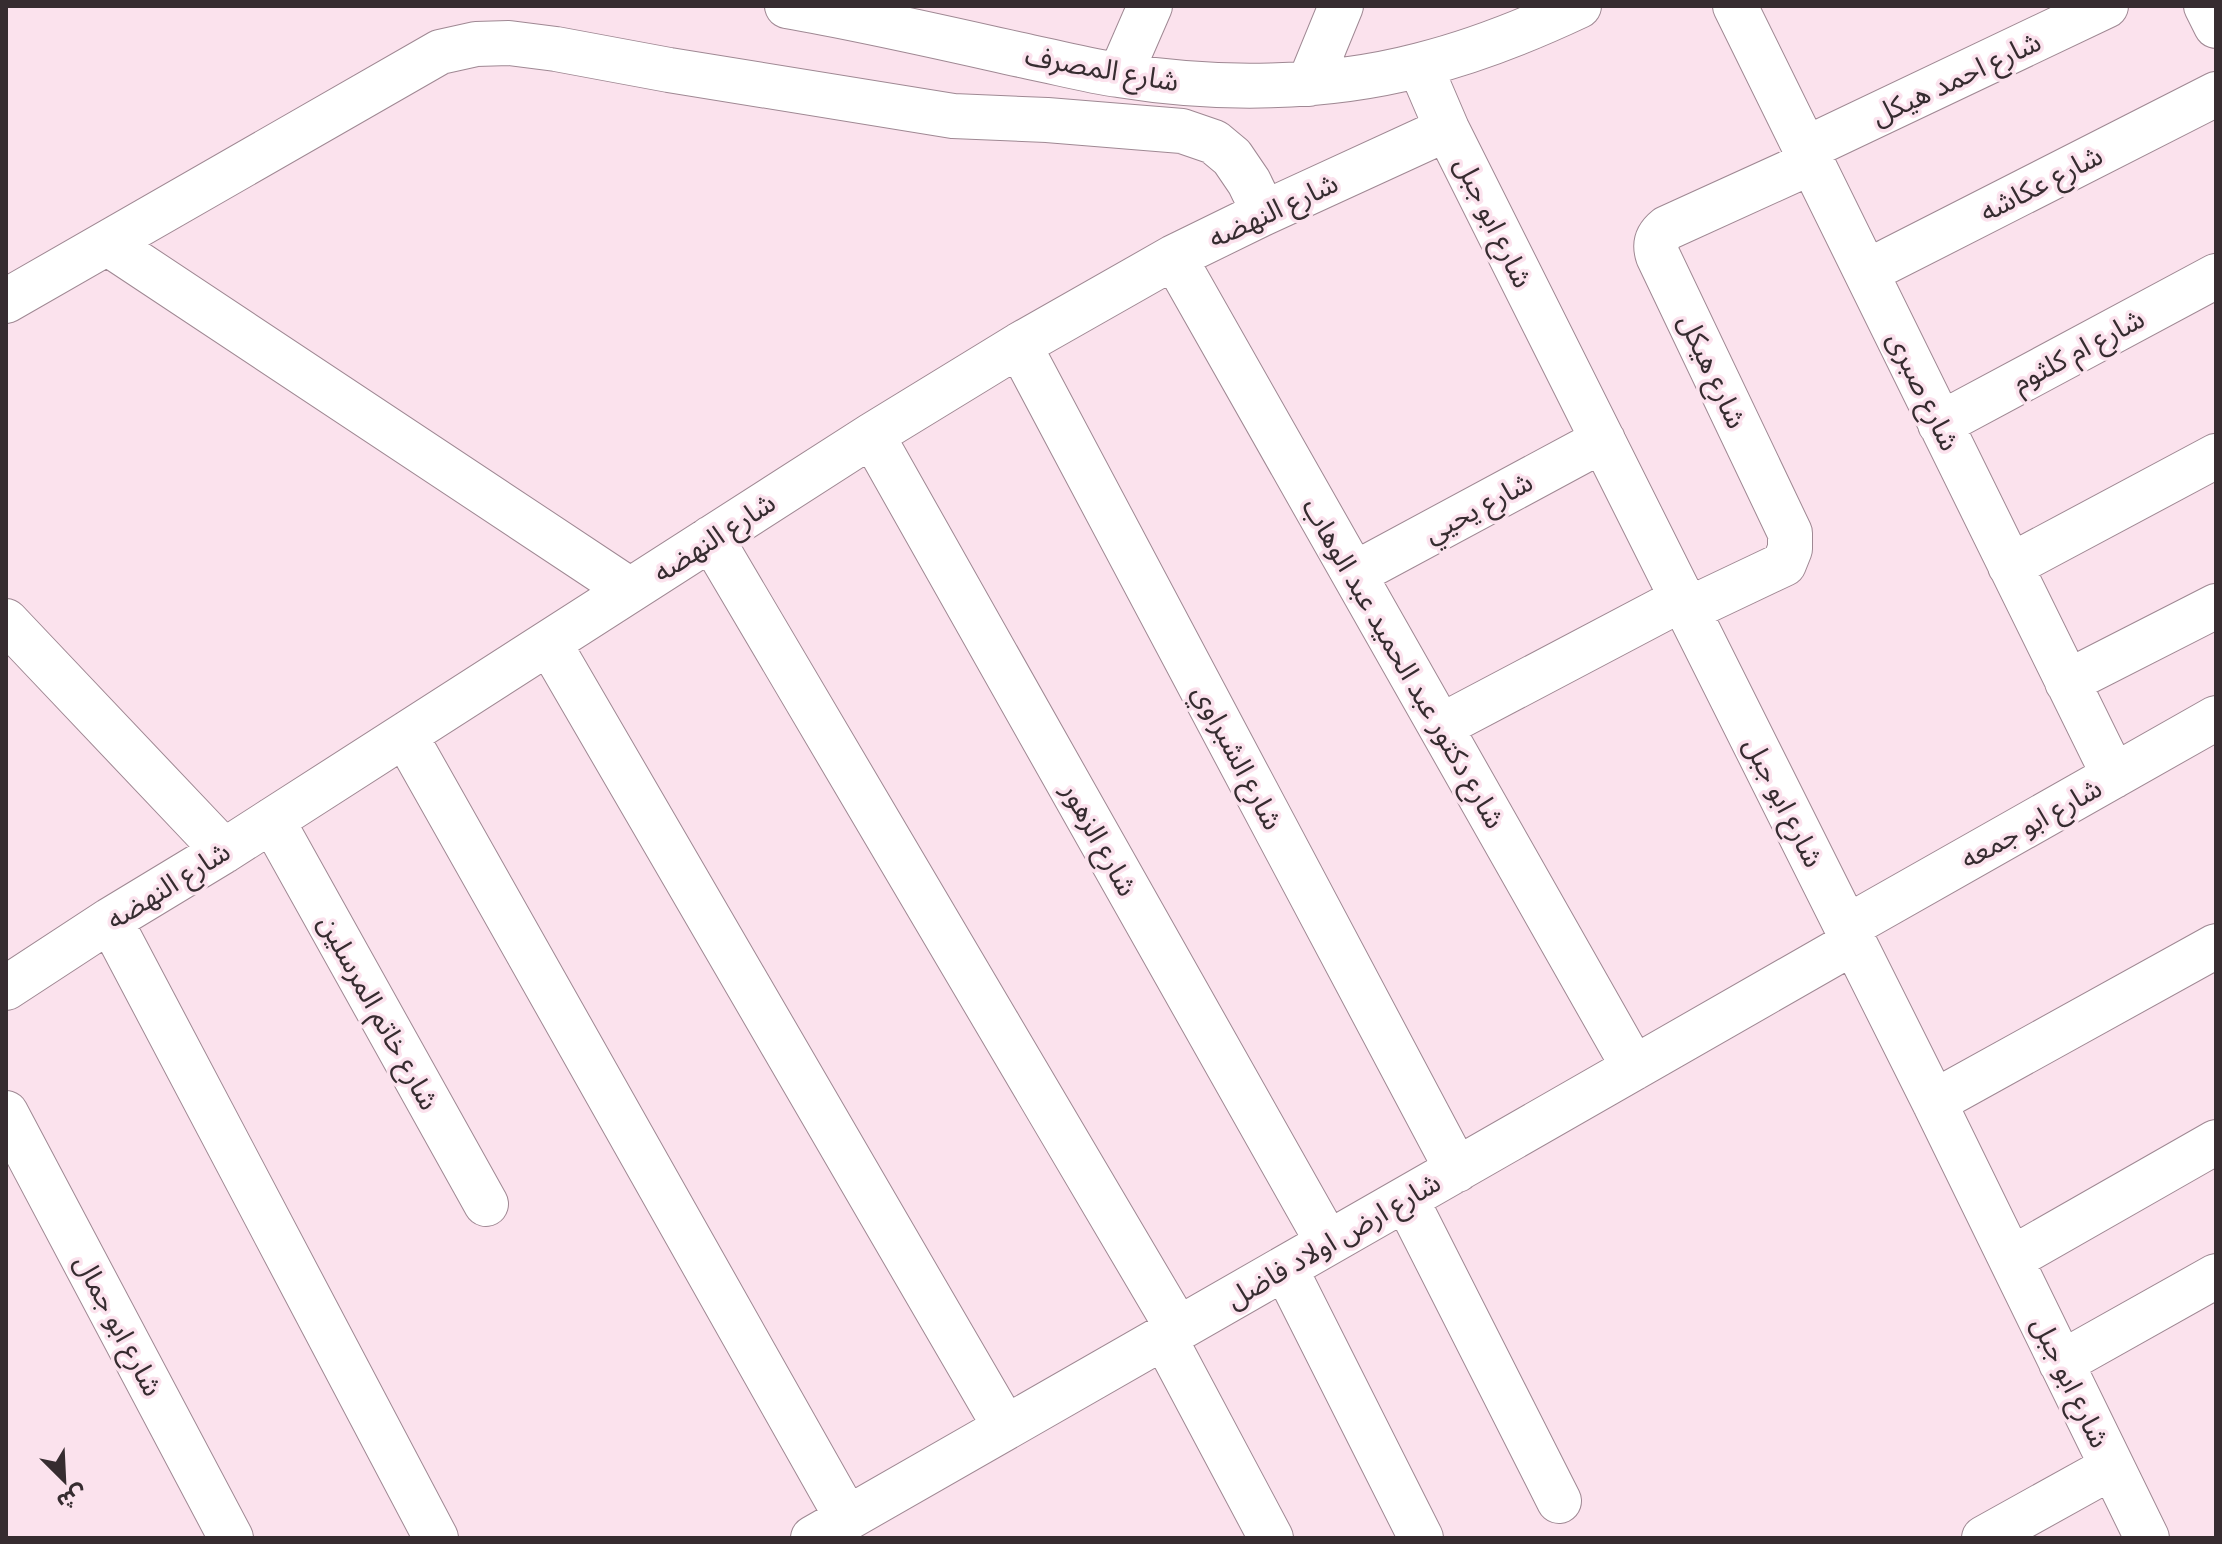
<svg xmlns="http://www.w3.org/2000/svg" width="2222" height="1544" viewBox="0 0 2222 1544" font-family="'Fira Sans Condensed','Noto Sans Arabic',sans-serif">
<rect width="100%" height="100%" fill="#fbe2ed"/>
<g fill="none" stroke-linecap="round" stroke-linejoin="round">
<!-- minor casing -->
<g stroke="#9f8893" stroke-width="46">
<path id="minor" d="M 787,6 C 868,20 949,39 1030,57 C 1060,63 1089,71 1119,75 C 1218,91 1324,90 1420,65 C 1476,51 1528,30 1579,6
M 1735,6 L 2114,776
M 2206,6 L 2216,26
M 1420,66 L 1447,129 L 1934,1102 L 2147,1538
M 1120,75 L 1150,6
M 1309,84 L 1341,6
M 1805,149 L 2106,6
M 107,243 L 630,590
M 1174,257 L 1634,1068
M 1866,272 L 2216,94
M 6,301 L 440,52 L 476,44 L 509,43 L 556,49 L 669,70 L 953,116 L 1047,120 L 1182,131 L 1214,142 L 1232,157 L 1249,182 L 1264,213
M 1019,345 L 1457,1170
M 1940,424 L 2216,276
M 872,435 L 1328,1243
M 711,538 L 1178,1329
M 2010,566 L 2216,456
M 1354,574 L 1603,440
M 1687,610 L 1784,564 L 1790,549 L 1790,533 L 1658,256 C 1654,244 1657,236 1667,228 L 1812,162
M 6,621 L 224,851
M 549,643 L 1005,1427
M 2067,682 L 2216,606
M 1441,726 L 1682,599
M 405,735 L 847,1518
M 272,820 L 486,1204
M 110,920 L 436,1538
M 1847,927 L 2216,718
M 6,988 L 110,920 L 224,851 L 872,435 L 1019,345 L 1174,257 L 1264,213 L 1447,129
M 1934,1102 L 2216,946
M 6,1113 L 231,1538
M 1406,1199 L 1559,1501
M 2011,1259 L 2216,1142
M 1285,1268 L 1421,1538
M 1164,1337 L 1271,1538
M 2061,1363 L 2216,1276
M 813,1538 L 1854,942
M 1984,1538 L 2112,1467"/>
</g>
<!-- minor -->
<use href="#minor" stroke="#fff" stroke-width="44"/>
</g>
<g text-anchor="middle" stroke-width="7" stroke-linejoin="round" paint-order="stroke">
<!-- street labels -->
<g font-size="28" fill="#362c30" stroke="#fbe2ed">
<text transform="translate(1102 68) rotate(10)" y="10">شارع المصرف</text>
<text transform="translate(1956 78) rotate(-25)" y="10">شارع احمد هيكل</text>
<text transform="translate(2041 183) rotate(-27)" y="10">شارع عكاشه</text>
<text transform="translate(1273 210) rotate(-25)" y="10">شارع النهضه</text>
<text transform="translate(1494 222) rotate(64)" y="10">شارع ابو جبل</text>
<text transform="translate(2078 350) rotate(-28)" y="10">شارع ام كلثوم</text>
<text transform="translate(1713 371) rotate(65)" y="10">شارع هيكل</text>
<text transform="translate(1924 391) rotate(64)" y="10">شارع صبرى</text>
<text transform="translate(1478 507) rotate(-28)" y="10">شارع يحيي</text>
<text transform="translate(714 537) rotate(-33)" y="10">شارع النهضه</text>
<text transform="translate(1404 663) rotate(60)" y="10">شارع دكتور عبد الحميد عبد الوهاب</text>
<text transform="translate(1238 757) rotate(62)" y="10">شارع الشبراوي</text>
<text transform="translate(1784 802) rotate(63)" y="10">شارع ابو جبل</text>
<text transform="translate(2031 823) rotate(-29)" y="10">شارع ابو جمعه</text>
<text transform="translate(1100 839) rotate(61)" y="10">شارع الزهور</text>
<text transform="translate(168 885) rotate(-32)" y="10">شارع النهضه</text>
<text transform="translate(379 1012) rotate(61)" y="10">شارع خاتم المرسلين</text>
<text transform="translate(1333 1240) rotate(-30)" y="10">شارع ارض اولاد فاضل</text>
<text transform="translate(119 1325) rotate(62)" y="10">شارع ابو جمال</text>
<text transform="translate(2071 1382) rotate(64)" y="10">شارع ابو جبل</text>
</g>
</g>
<!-- border -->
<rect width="2222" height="1544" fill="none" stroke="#362c30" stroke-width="16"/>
<!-- north arrow -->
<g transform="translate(64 1480) rotate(156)" stroke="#fbe2ed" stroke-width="6" paint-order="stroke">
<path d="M0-6L14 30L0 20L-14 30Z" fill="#362c30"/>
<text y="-12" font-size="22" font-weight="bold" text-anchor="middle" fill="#362c30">ش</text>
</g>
</svg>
